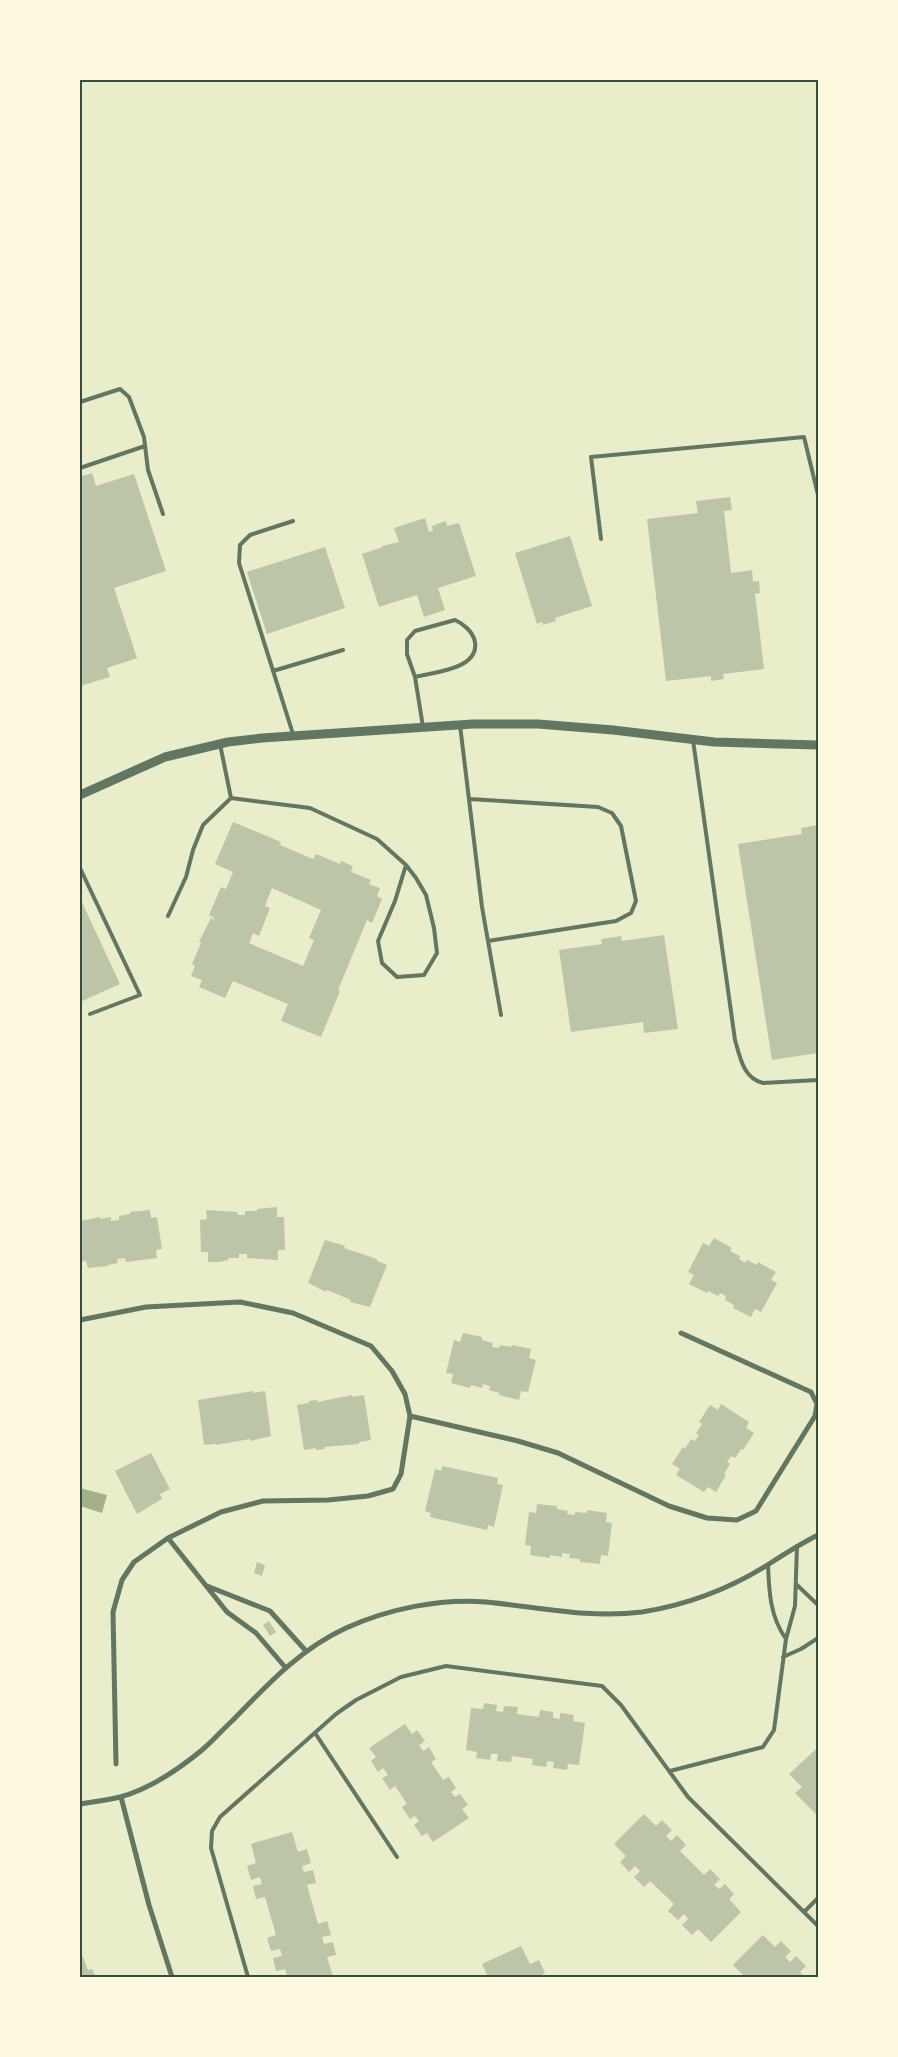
<svg xmlns="http://www.w3.org/2000/svg" width="898" height="2057" viewBox="0 0 898 2057" font-family="Arial,sans-serif">
<rect width="100%" height="100%" fill="#e9edc9"/>
<!-- water -->
<path fill="#a3b18a" d="M 80,1488 L 107,1495 L 102,1513 L 80,1506 Z"/>
<!-- building -->
<path fill="#bcc5a7" fill-rule="evenodd" d="M 92,473 L 96,486 L 134,474 L 166,571 L 114,588 L 137,658 L 107,668 L 110,677 L 80,686 L 80,477 Z
M 730,497 L 732,510 L 724,511 L 731,573 L 752,570 L 753,582 L 759,581 L 760,593 L 755,594 L 764,669 L 723,674 L 724,679 L 711,681 L 711,676 L 666,681 L 647,519 L 698,513 L 696,501 Z
M 425,518 L 429,532 L 433,531 L 432,526 L 446,521 L 447,526 L 459,523 L 476,576 L 438,588 L 445,610 L 424,617 L 417,595 L 379,607 L 362,554 L 383,547 L 382,546 L 399,542 L 394,528 Z
M 570,536 L 592,606 L 555,618 L 556,621 L 543,625 L 542,622 L 537,624 L 515,553 Z
M 325,547 L 345,608 L 267,634 L 247,572 Z
M 233,822 L 281,842 L 280,845 L 313,859 L 316,854 L 340,864 L 341,861 L 353,866 L 351,872 L 371,880 L 369,884 L 380,888 L 377,896 L 382,899 L 372,923 L 367,920 L 338,990 L 340,991 L 321,1037 L 281,1021 L 288,1004 L 233,981 L 225,998 L 199,987 L 202,980 L 191,976 L 195,966 L 192,964 L 201,943 L 199,942 L 211,918 L 214,920 L 214,918 L 209,915 L 221,887 L 226,889 L 233,872 L 215,864 ZM 272,888 L 321,910 L 309,938 L 314,940 L 303,966 L 249,943 L 253,933 L 259,936 L 270,908 L 265,906 Z
M 818,825 L 818,1053 L 772,1060 L 738,844 L 802,834 L 801,828 Z
M 80,898 L 120,984 L 80,1002 Z
M 664,935 L 678,1029 L 644,1033 L 643,1022 L 571,1032 L 559,950 L 602,944 L 601,939 L 621,936 L 622,941 Z
M 277,1207 L 277,1217 L 284,1217 L 285,1250 L 278,1250 L 278,1260 L 247,1258 L 247,1254 L 239,1254 L 239,1258 L 228,1258 L 228,1260 L 220,1262 L 208,1262 L 208,1252 L 201,1252 L 200,1220 L 207,1219 L 206,1210 L 237,1212 L 238,1215 L 245,1215 L 245,1211 L 257,1211 L 257,1209 Z
M 150,1210 L 151,1218 L 157,1217 L 162,1249 L 156,1250 L 157,1258 L 126,1262 L 125,1258 L 117,1259 L 118,1263 L 108,1265 L 108,1266 L 88,1268 L 86,1261 L 80,1262 L 80,1221 L 100,1217 L 101,1219 L 111,1217 L 111,1221 L 119,1220 L 119,1216 L 130,1214 L 130,1212 Z
M 714,1238 L 732,1248 L 730,1251 L 740,1256 L 739,1259 L 745,1263 L 747,1260 L 757,1265 L 758,1262 L 776,1272 L 771,1280 L 777,1283 L 761,1312 L 755,1309 L 751,1317 L 733,1308 L 734,1305 L 725,1300 L 726,1296 L 720,1293 L 718,1296 L 708,1291 L 707,1293 L 689,1284 L 694,1275 L 688,1272 L 703,1243 L 709,1246 Z
M 325,1240 L 345,1246 L 344,1248 L 377,1259 L 377,1261 L 387,1265 L 370,1307 L 350,1302 L 351,1300 L 327,1290 L 326,1292 L 308,1283 Z
M 463,1333 L 482,1337 L 482,1340 L 493,1343 L 492,1347 L 499,1348 L 500,1345 L 511,1347 L 512,1345 L 531,1349 L 529,1358 L 536,1360 L 528,1392 L 521,1391 L 519,1400 L 499,1395 L 500,1393 L 489,1390 L 490,1386 L 483,1384 L 482,1388 L 471,1385 L 470,1388 L 451,1383 L 453,1374 L 446,1373 L 454,1340 L 460,1342 Z
M 253,1391 L 253,1393 L 265,1391 L 271,1436 L 250,1441 L 250,1439 L 216,1445 L 216,1444 L 204,1445 L 198,1400 Z
M 352,1395 L 352,1397 L 364,1395 L 371,1440 L 359,1442 L 359,1444 L 324,1447 L 325,1449 L 316,1450 L 316,1448 L 304,1450 L 297,1405 L 309,1403 L 309,1401 L 317,1400 L 318,1402 Z
M 721,1404 L 749,1422 L 746,1428 L 754,1433 L 743,1450 L 741,1449 L 735,1458 L 731,1456 L 727,1462 L 730,1464 L 724,1474 L 726,1475 L 716,1492 L 708,1487 L 704,1492 L 676,1475 L 680,1469 L 672,1464 L 683,1447 L 685,1449 L 691,1439 L 695,1441 L 699,1435 L 696,1433 L 702,1424 L 699,1422 L 710,1405 L 718,1410 Z
M 151,1453 L 170,1489 L 160,1494 L 162,1499 L 137,1514 L 115,1471 Z
M 442,1466 L 498,1478 L 497,1484 L 503,1485 L 494,1527 L 488,1525 L 487,1530 L 430,1517 L 431,1513 L 425,1511 L 435,1469 L 441,1471 Z
M 537,1504 L 557,1506 L 557,1509 L 568,1511 L 567,1514 L 575,1515 L 575,1512 L 587,1513 L 587,1510 L 607,1513 L 606,1522 L 612,1523 L 608,1556 L 601,1555 L 600,1564 L 580,1562 L 580,1559 L 569,1558 L 570,1554 L 562,1553 L 562,1557 L 550,1555 L 550,1558 L 530,1555 L 531,1546 L 525,1545 L 529,1512 L 536,1513 Z
M 257,1562 L 265,1565 L 262,1576 L 254,1573 Z
M 269,1621 L 276,1632 L 270,1636 L 263,1625 Z
M 484,1703 L 497,1705 L 496,1711 L 503,1712 L 504,1706 L 518,1707 L 517,1714 L 539,1717 L 540,1710 L 553,1712 L 553,1718 L 560,1719 L 560,1713 L 574,1715 L 573,1721 L 585,1723 L 579,1765 L 568,1764 L 567,1770 L 553,1768 L 554,1762 L 547,1761 L 546,1767 L 532,1765 L 533,1759 L 512,1756 L 511,1762 L 497,1761 L 498,1754 L 491,1754 L 490,1760 L 476,1758 L 477,1752 L 466,1750 L 471,1708 L 483,1709 Z
M 405,1724 L 412,1734 L 417,1730 L 425,1741 L 419,1745 L 423,1751 L 429,1747 L 436,1759 L 431,1762 L 443,1780 L 449,1777 L 456,1788 L 451,1792 L 455,1797 L 460,1794 L 468,1805 L 462,1809 L 469,1818 L 433,1842 L 427,1833 L 422,1836 L 414,1825 L 419,1821 L 415,1816 L 410,1819 L 402,1807 L 407,1804 L 395,1786 L 390,1790 L 382,1778 L 388,1775 L 383,1768 L 378,1772 L 371,1761 L 376,1757 L 369,1748 Z
M 816,1749 L 818,1751 L 818,1816 L 795,1793 L 802,1787 L 789,1774 Z
M 644,1814 L 656,1826 L 662,1820 L 672,1830 L 666,1836 L 671,1841 L 677,1835 L 686,1845 L 680,1851 L 704,1875 L 710,1869 L 720,1879 L 714,1885 L 719,1889 L 725,1884 L 734,1894 L 729,1899 L 741,1912 L 711,1942 L 698,1929 L 692,1935 L 682,1925 L 688,1919 L 684,1914 L 678,1920 L 668,1911 L 674,1904 L 650,1881 L 644,1887 L 634,1877 L 640,1871 L 635,1866 L 629,1872 L 620,1862 L 626,1856 L 614,1844 Z
M 292,1832 L 298,1852 L 307,1849 L 311,1863 L 302,1866 L 304,1872 L 313,1870 L 316,1883 L 307,1885 L 318,1924 L 327,1921 L 331,1935 L 322,1937 L 324,1944 L 333,1942 L 336,1955 L 327,1957 L 333,1977 L 288,1977 L 285,1969 L 276,1971 L 273,1958 L 282,1956 L 280,1949 L 271,1951 L 267,1938 L 276,1935 L 265,1897 L 256,1899 L 253,1886 L 262,1884 L 260,1877 L 251,1880 L 247,1866 L 256,1863 L 251,1844 Z
M 763,1935 L 775,1947 L 781,1941 L 791,1951 L 785,1957 L 790,1962 L 796,1956 L 806,1966 L 800,1972 L 805,1977 L 745,1977 L 733,1965 Z
M 521,1946 L 530,1964 L 539,1960 L 545,1973 L 537,1977 L 488,1977 L 482,1964 Z
M 83,1957 L 88,1970 L 92,1969 L 96,1977 L 80,1977 L 80,1958 Z"/>
<g fill="none" stroke-linecap="round" stroke-linejoin="round">
<!-- service -->
<path stroke="#617663" stroke-width="4" d="M 80,402 L 120,389 L 129,397 L 144,437 L 148,470 L 163,514
M 80,468 L 145,446
M 601,539 L 591,457 L 804,437 L 818,495
M 273,671 L 343,650
M 415,677 C 435,672 479,669 475,642 C 473,632 464,624 455,620 L 415,631 L 407,640 L 407,654 L 415,677 L 423,727
M 460,725 L 482,907 L 501,1015
M 293,734 L 239,563 L 240,545 L 250,535 L 293,521
M 693,740 L 735,1040 C 740,1057 743,1078 763,1083 L 818,1080
M 220,744 L 231,798 L 310,808 L 377,839 L 406,865 L 416,878 L 426,895 L 434,928 L 437,953 L 424,975 L 397,977 L 382,963 L 378,941 L 395,901 L 406,865
M 470,799 L 598,807 L 612,813 L 621,826 L 636,901 L 631,913 L 616,921 L 488,941
M 80,868 L 140,995 L 90,1014
M 168,916 L 186,877 L 193,850 L 203,825 L 231,798
M 768,1565 C 769,1591 770,1617 786,1639
M 796,1584 L 818,1605
M 783,1657 L 801,1649 L 818,1638
M 315,1733 L 397,1857
M 670,1771 L 763,1747 L 774,1730 L 786,1639 L 795,1606 L 797,1546
M 804,1912 L 818,1898
M 248,1977 L 211,1848 L 212,1831 L 220,1817 L 336,1714 L 356,1700 L 401,1677 L 446,1666 L 602,1686 L 621,1705 L 688,1797 L 818,1926"/>
<!-- minor -->
<path stroke="#617663" stroke-width="5" d="M 80,1320 L 146,1307 L 240,1302 L 293,1313 L 371,1346 L 392,1371 L 405,1394 L 410,1416 L 401,1474 L 393,1489 L 368,1496 L 328,1500 L 263,1501 L 221,1512 L 168,1538 L 134,1562 L 122,1580 L 113,1612 L 116,1764
M 410,1416 L 518,1441 L 558,1453 L 669,1506 L 707,1518 L 737,1520 L 756,1511 L 815,1416 L 817,1404 L 811,1392 L 681,1333
M 168,1538 L 227,1612 L 256,1633 L 285,1667
M 207,1586 L 270,1611 L 306,1651
M 121,1797 L 149,1905 L 172,1977
M 80,1804 C 93,1802 107,1800 120,1797 C 150,1789 179,1769 202,1750 C 213,1741 222,1730 232,1721 C 267,1685 300,1649 346,1628 C 388,1609 440,1598 486,1602 C 538,1607 590,1619 642,1612 C 686,1605 731,1588 769,1564 C 786,1553 800,1544 818,1535"/>
<!-- tertiary -->
<path stroke="#617663" stroke-width="9" d="M 80,795 L 165,757 L 228,742 L 262,738 L 473,724 L 538,724 L 613,730 L 714,742 L 818,745"/>
</g>
<!-- border -->
<rect width="898" height="2057" fill="none" stroke="#fefae0" stroke-width="162"/>
<rect x="81" y="81" width="736" height="1895" fill="none" stroke="#344e41" stroke-width="2"/>
</svg>
